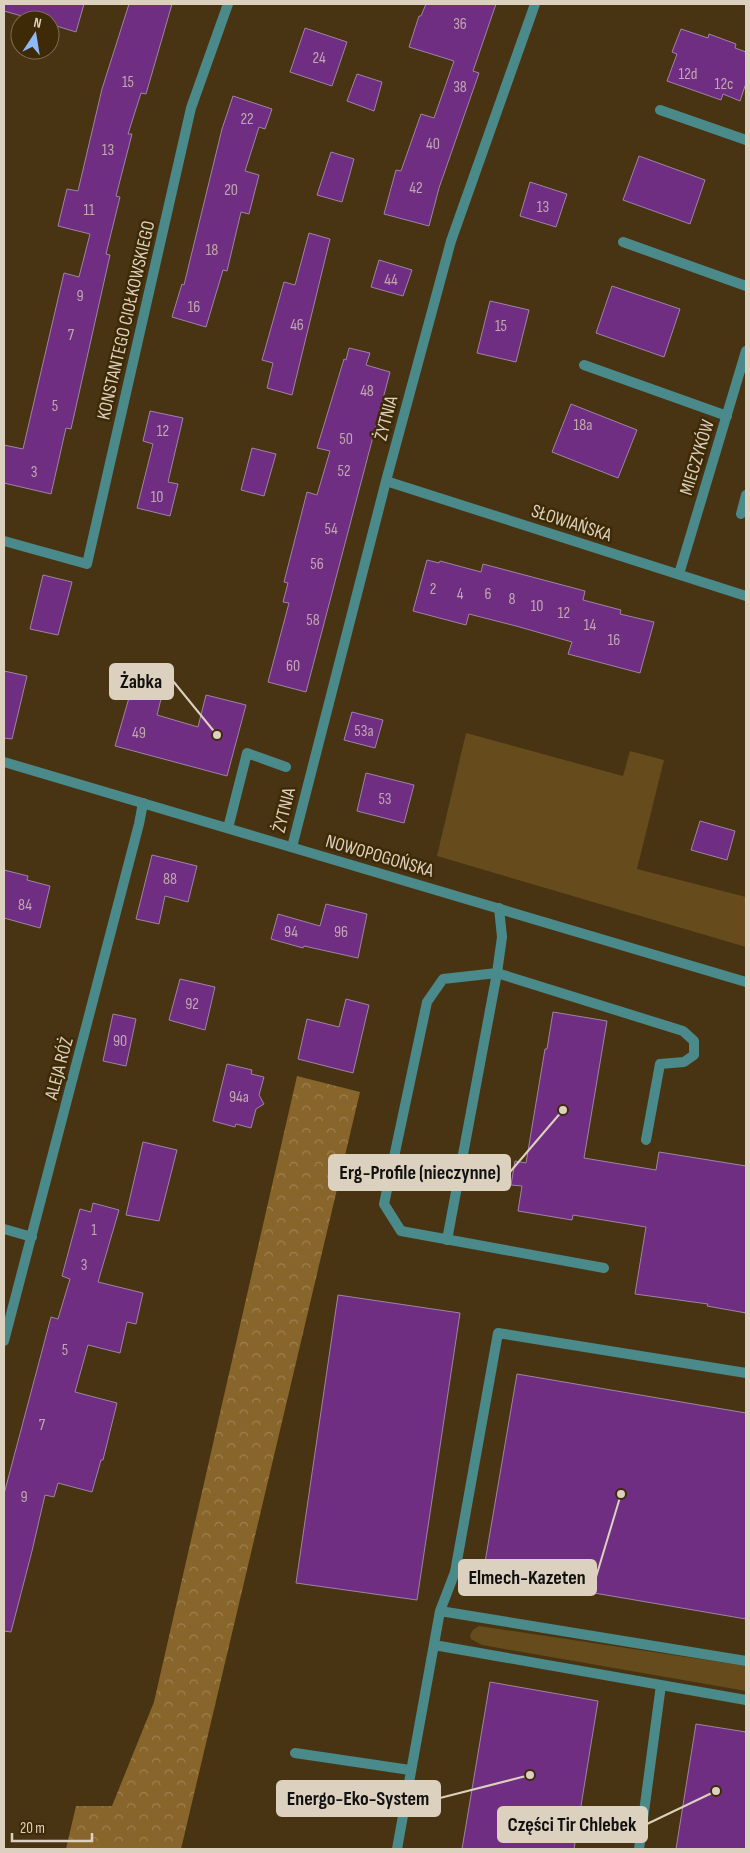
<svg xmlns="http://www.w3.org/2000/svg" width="750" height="1853" viewBox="0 0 750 1853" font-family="'Sofia Sans Condensed',sans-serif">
<defs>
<pattern id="forest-crowns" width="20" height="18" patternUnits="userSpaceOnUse" patternTransform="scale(1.25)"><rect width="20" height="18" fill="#88652a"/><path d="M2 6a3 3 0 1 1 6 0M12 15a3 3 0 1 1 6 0" fill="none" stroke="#9e8151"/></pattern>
</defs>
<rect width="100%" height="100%" fill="#483412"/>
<!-- green -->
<path fill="#664b1c" d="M 466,733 L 623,776 L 630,751 L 664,760 L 637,869 L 746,897 L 746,947 L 437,856 Z
M 479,1626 L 746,1666 L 746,1691 L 482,1645 L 471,1639 L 470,1635 L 473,1630 Z"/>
<!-- forest -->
<path fill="url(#forest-crowns)" d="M 297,1076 L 360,1092 L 181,1849 L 66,1849 L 76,1806 L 112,1806 L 154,1702 Z"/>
<!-- building -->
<path fill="#6f2e82" stroke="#9d84a5" d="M 4,4 L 84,4 L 76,32 L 50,24 L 50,20 L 36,20 L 4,11 Z
M 129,4 L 172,4 L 146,94 L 141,93 L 128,134 L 132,134 L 116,196 L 120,197 L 106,254 L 110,255 L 71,429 L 66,428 L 51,494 L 4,483 L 4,445 L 23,449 L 64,273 L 79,277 L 90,234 L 58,226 L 67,189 L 78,191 L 102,89 Z
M 426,4 L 496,4 L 473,71 L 479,73 L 439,188 L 429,226 L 384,214 L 396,170 L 401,171 L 421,114 L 434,118 L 454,61 L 409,47 L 419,16 L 421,16 Z
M 305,28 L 347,42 L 332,86 L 290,72 Z
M 681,29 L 708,38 L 709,34 L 736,44 L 735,48 L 746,52 L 746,83 L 740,101 L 723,94 L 721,100 L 667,81 L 677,54 L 672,52 Z
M 357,74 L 382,82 L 374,111 L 347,101 Z
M 233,96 L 272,109 L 265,129 L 259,127 L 245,171 L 259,175 L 249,214 L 241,212 L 227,271 L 223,270 L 206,327 L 172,317 L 182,284 L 184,285 L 222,129 Z
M 331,152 L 354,159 L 342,202 L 317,195 Z
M 639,156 L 705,180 L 690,224 L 623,200 Z
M 530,182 L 567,194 L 556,227 L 520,216 Z
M 309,233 L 330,239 L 292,395 L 267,388 L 273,363 L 262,360 L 284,282 L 295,285 Z
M 379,260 L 412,270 L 403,296 L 371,287 Z
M 612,286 L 680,309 L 664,357 L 596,333 Z
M 490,301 L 529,310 L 516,362 L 477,353 Z
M 349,348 L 370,353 L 366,365 L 390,372 L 306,692 L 268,682 L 289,603 L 283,602 L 288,583 L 284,582 L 307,492 L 317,495 L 330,451 L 317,448 L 344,359 L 346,360 Z
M 571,404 L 637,430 L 618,478 L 552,452 Z
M 150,411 L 183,418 L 168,482 L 178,484 L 170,516 L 137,508 L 153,444 L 143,441 Z
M 252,448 L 276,454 L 264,496 L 241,490 Z
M 427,560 L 439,563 L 440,561 L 481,572 L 483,564 L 585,591 L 583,600 L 621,610 L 620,614 L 654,622 L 640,673 L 568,654 L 572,642 L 516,626 L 469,614 L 466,625 L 413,611 Z
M 43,575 L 72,582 L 58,635 L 30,629 Z
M 4,671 L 27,676 L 12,739 L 4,738 Z
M 133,684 L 163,691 L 157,715 L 198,727 L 206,695 L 246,705 L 227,776 L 115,746 Z
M 352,712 L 383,720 L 375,748 L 344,740 Z
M 366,773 L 414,785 L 404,823 L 357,811 Z
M 700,821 L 735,831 L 727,860 L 691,850 Z
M 152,855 L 197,866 L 188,902 L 165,896 L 159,924 L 136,919 Z
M 4,870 L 28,876 L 27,880 L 50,886 L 40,928 L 4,918 Z
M 326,904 L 367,914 L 358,958 L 304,946 L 303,948 L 271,939 L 278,914 L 320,926 Z
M 180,979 L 215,987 L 205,1030 L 169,1020 Z
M 346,999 L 369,1005 L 353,1073 L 298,1059 L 307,1019 L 339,1027 Z
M 553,1012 L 607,1021 L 584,1158 L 656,1170 L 659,1152 L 746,1166 L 746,1313 L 707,1306 L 708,1304 L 635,1294 L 646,1227 L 573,1215 L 572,1220 L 518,1211 L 522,1186 L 511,1185 L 515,1161 L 526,1163 L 545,1049 L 547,1049 Z
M 113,1014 L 136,1019 L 126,1066 L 103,1061 Z
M 227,1064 L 252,1070 L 251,1074 L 264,1077 L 259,1095 L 264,1104 L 256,1109 L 251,1128 L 236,1124 L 235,1127 L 213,1121 Z
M 143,1142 L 177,1150 L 159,1221 L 126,1215 Z
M 93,1203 L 119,1210 L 98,1282 L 143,1293 L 136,1324 L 127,1322 L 120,1353 L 88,1345 L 75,1392 L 117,1403 L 103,1460 L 101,1460 L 92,1492 L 58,1483 L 54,1497 L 45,1495 L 32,1551 L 11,1632 L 4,1631 L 4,1494 L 51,1317 L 58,1319 L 70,1279 L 62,1276 L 80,1209 L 91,1212 Z
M 338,1295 L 460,1313 L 417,1600 L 296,1583 Z
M 517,1374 L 746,1413 L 746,1619 L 483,1574 Z
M 490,1682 L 598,1701 L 574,1849 L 462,1849 Z
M 696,1724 L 746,1732 L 746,1849 L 676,1849 Z"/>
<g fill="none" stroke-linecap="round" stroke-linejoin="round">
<!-- service -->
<path stroke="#4a8a8b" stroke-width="10" d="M 660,110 L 746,140
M 623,242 L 746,286
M 584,365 L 727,416
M 741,514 L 746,495
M 228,828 L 247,753 L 286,767
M 447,1240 L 497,973 L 502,937 L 499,908
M 604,1268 L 401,1231 L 384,1204 L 427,1002 L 443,979 L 497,973 L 683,1031 L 694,1041 L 694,1055 L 684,1062 L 660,1064 L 646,1140
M 440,1611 L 746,1661
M 434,1645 L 746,1700
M 295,1753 L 410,1770
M 397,1849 L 440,1611 L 455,1572 L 498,1333 L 746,1373
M 639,1849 L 661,1685"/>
<!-- minor -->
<path stroke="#4a8a8b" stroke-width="10" d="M 386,481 L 746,596
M 4,541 L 87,564 L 191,108 L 228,4
M 679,574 L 746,351
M 292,847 L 386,481 L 451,241 L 535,4
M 4,1229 L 32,1237
M 4,1341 L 139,824 L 143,803"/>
<!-- tertiary -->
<path stroke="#4a8a8b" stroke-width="10" d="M 4,762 L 746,982"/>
</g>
<g text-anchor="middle" stroke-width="5" stroke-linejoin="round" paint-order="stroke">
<!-- number labels -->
<g font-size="16" fill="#c1a8af">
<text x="460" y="29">36</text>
<text x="319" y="63">24</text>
<text x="688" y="79">12d</text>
<text x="128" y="87">15</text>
<text x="724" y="89">12c</text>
<text x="460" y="92">38</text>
<text x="247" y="124">22</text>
<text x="433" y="149">40</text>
<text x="108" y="155">13</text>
<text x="416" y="193">42</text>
<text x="231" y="195">20</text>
<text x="543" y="212">13</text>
<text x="89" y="215">11</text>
<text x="212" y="255">18</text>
<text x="391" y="285">44</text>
<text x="80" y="301">9</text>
<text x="194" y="312">16</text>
<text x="297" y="330">46</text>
<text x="501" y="331">15</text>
<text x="71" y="340">7</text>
<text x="367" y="396">48</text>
<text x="55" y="411">5</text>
<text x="583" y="430">18a</text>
<text x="163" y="436">12</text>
<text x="346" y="444">50</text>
<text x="344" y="476">52</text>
<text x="34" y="477">3</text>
<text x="157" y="502">10</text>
<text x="331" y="534">54</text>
<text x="317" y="569">56</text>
<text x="433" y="594">2</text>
<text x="460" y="599">4</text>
<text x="488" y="599">6</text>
<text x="512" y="604">8</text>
<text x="537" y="611">10</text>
<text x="564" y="618">12</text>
<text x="313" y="625">58</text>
<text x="590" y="630">14</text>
<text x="614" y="645">16</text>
<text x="293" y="671">60</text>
<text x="364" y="736">53a</text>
<text x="139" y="738">49</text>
<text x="385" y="804">53</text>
<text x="170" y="884">88</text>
<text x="25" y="910">84</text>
<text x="291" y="937">94</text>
<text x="341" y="937">96</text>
<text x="192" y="1009">92</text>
<text x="120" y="1046">90</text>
<text x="239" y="1102">94a</text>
<text x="94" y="1235">1</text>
<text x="84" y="1270">3</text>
<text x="65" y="1355">5</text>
<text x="42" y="1430">7</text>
<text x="24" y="1502">9</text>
</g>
<!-- street labels -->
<g font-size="19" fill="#dcd0be" stroke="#3e2a06">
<text transform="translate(125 320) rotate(-77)" y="7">KONSTANTEGO CIOŁKOWSKIEGO</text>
<text transform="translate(385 418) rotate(-75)" y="7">ŻYTNIA</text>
<text transform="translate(696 457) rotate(-73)" y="7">MIECZYKÓW</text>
<text transform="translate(572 522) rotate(18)" y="7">SŁOWIAŃSKA</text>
<text transform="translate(283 810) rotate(-76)" y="7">ŻYTNIA</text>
<text transform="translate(380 855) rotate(16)" y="7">NOWOPOGOŃSKA</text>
<text transform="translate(58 1068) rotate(-75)" y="7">ALEJA RÓŻ</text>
</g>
</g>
<!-- callouts -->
<path fill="none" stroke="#dcd0be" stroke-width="2" d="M217 735L173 681M563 1110L510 1172M621 1494L596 1577M530 1775L440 1798M716 1791L647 1824"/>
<g fill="#dcd0be" stroke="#3e2a06" stroke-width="2">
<circle cx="217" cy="735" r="5"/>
<circle cx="563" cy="1110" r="5"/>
<circle cx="621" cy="1494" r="5"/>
<circle cx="530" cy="1775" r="5"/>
<circle cx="716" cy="1791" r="5"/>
</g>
<g fill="#dcd0be" stroke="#dcd0be" stroke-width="2">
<rect x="110" y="664" width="63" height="35" rx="5"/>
<rect x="329" y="1155" width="181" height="35" rx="5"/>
<rect x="459" y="1560" width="137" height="35" rx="5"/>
<rect x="277" y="1781" width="163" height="35" rx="5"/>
<rect x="498" y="1807" width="149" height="35" rx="5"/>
</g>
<g font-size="20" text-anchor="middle" font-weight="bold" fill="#111">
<text x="141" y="688">Żabka</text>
<text x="420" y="1179">Erg-Profile (nieczynne)</text>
<text x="527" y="1584">Elmech-Kazeten</text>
<text x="358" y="1805">Energo-Eko-System</text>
<text x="572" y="1831">Części Tir Chlebek</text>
</g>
<!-- border -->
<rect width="750" height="1853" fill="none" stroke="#dcd0be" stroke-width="10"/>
<!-- north arrow -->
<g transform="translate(35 35) rotate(12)"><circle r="24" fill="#3e2a06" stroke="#7d6c50"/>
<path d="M0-4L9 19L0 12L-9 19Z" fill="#8cb9fc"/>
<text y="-8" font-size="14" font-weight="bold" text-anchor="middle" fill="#dcd0be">N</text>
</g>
<!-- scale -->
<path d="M12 1833v8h80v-8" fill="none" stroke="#dcd0be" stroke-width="2.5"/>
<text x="20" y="1833" font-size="15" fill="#dcd0be" stroke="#3e2a06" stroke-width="4" paint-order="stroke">20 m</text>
</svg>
